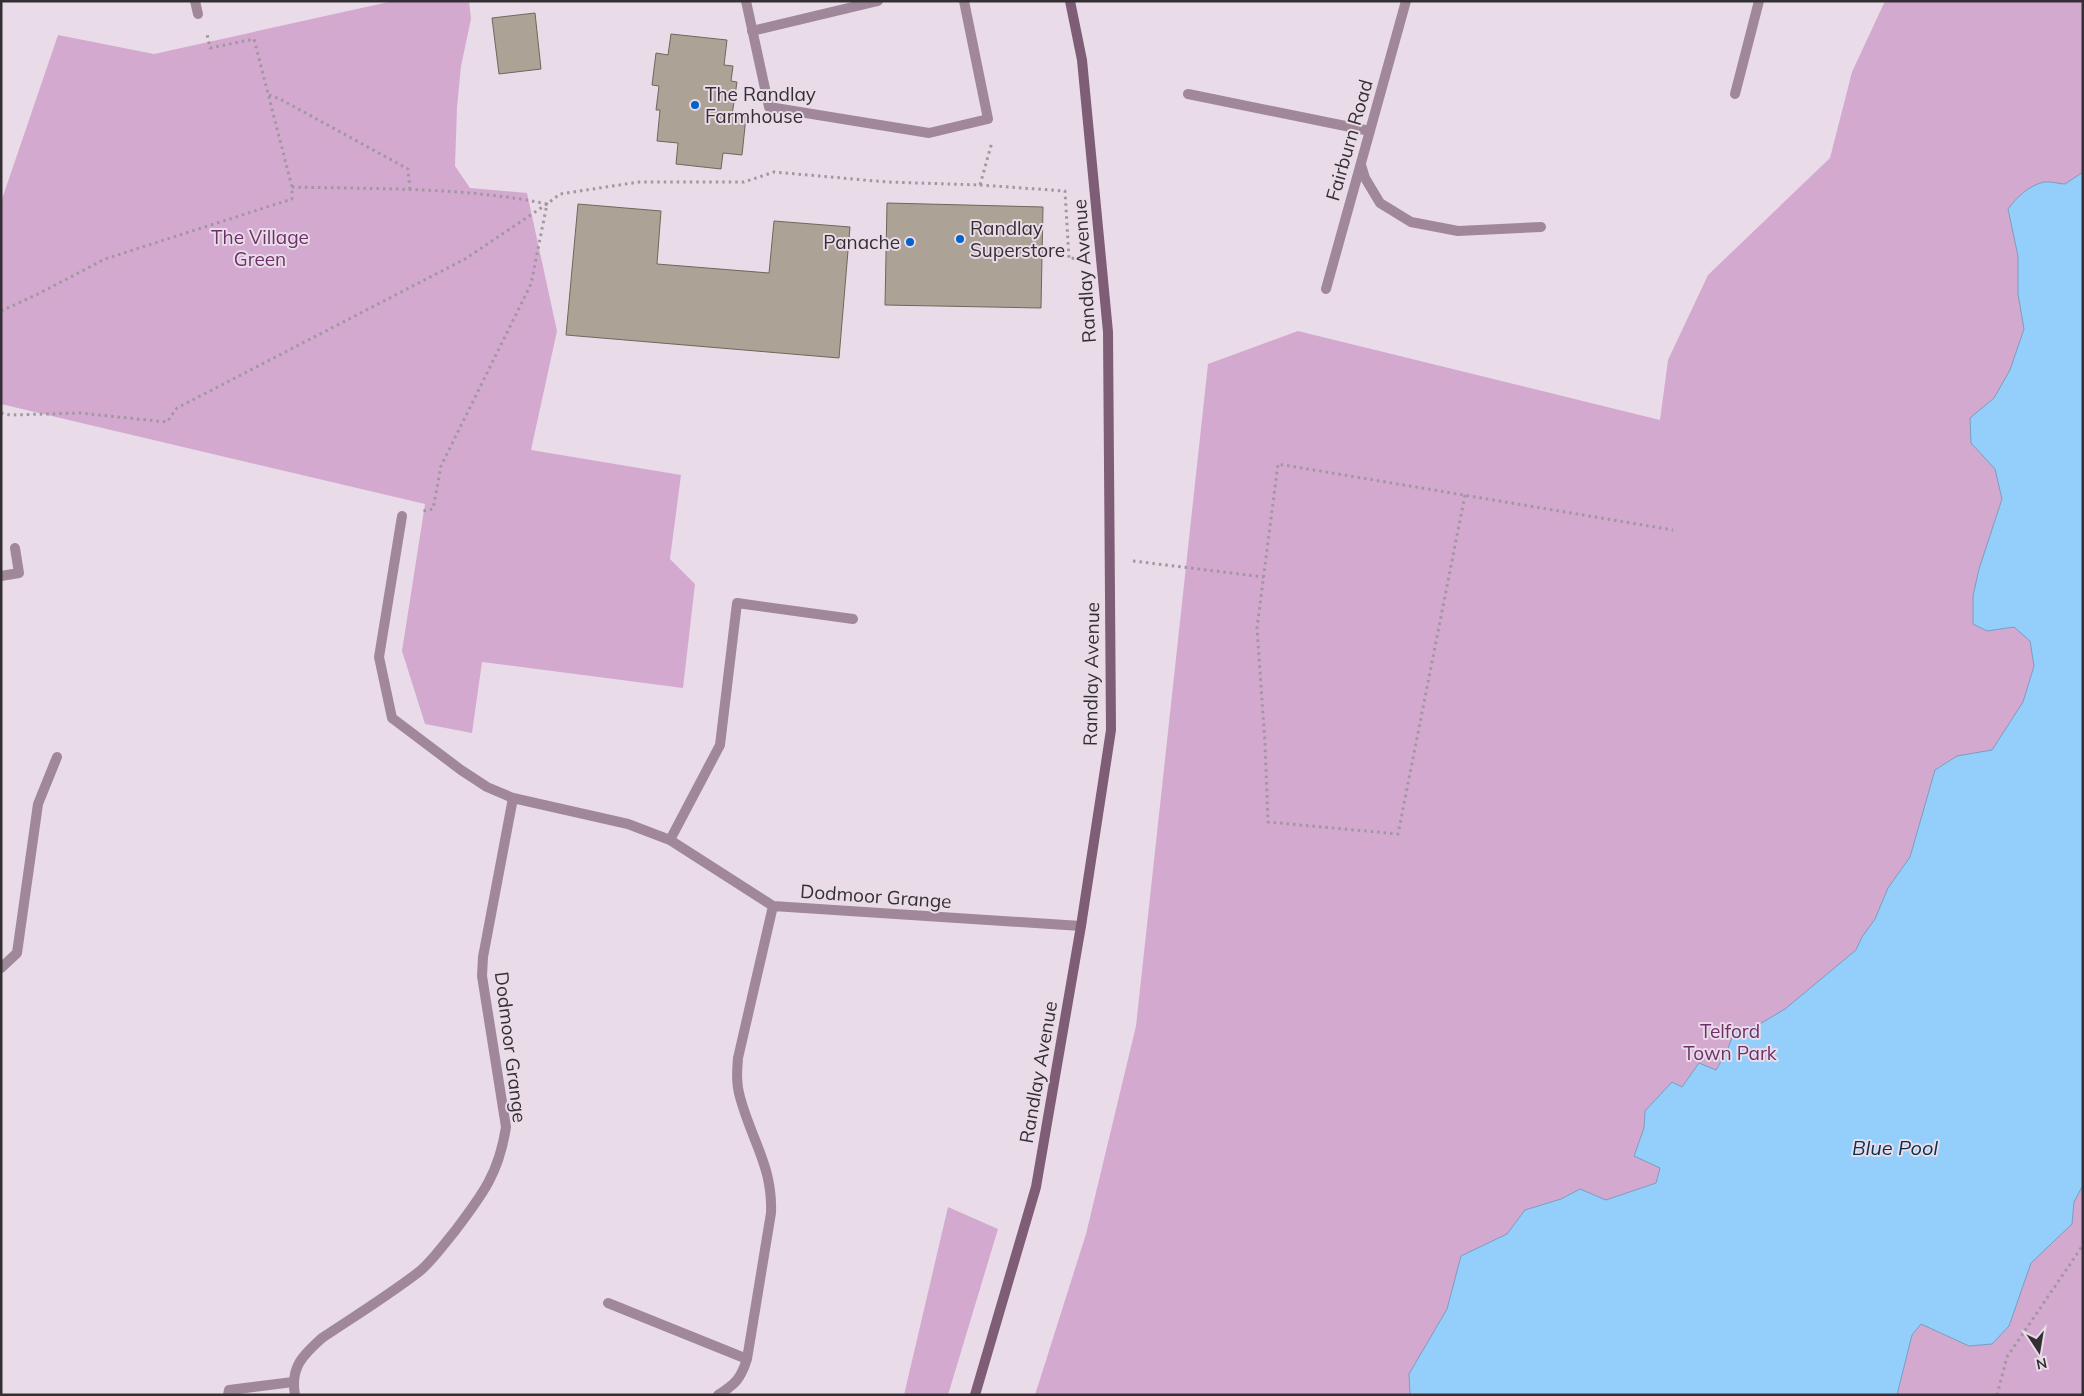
<svg xmlns="http://www.w3.org/2000/svg" width="2084" height="1396" viewBox="0 0 2084 1396" font-family="Mulish,sans-serif">
<rect width="100%" height="100%" fill="#e9dce8"/>
<!-- green -->
<path fill="#d4a9d0" d="M 393,1 L 469,1 L 471,19 L 461,66 L 457,108 L 455,166 L 470,188 L 527,193 L 557,331 L 531,450 L 681,475 L 670,559 L 695,584 L 683,688 L 482,662 L 472,733 L 425,724 L 402,651 L 425,504 L 1,404 L 1,202 L 58,35 L 154,54 Z
M 1885,1 L 2083,1 L 2083,1395 L 1035,1395 L 1086,1234 L 1136,1026 L 1208,364 L 1298,331 L 1660,420 L 1668,360 L 1708,275 L 1830,158 L 1852,72 Z
M 948,1207 L 998,1229 L 948,1395 L 904,1395 Z"/>
<!-- water -->
<path fill="#94cffb" stroke="#779fbf" d="M 2083,172 L 2083,1185 L 2074,1202 L 2072,1224 L 2031,1263 L 2009,1326 L 1992,1344 L 1969,1346 L 1921,1324 L 1912,1335 L 1897,1395 L 1410,1395 L 1409,1374 L 1447,1309 L 1461,1256 L 1507,1234 L 1525,1210 L 1561,1199 L 1580,1189 L 1606,1200 L 1656,1183 L 1660,1168 L 1634,1156 L 1644,1128 L 1645,1111 L 1672,1082 L 1682,1087 L 1699,1063 L 1716,1070 L 1727,1051 L 1734,1032 L 1758,1025 L 1785,1009 L 1856,950 L 1862,937 L 1875,919 L 1888,888 L 1910,857 L 1935,770 L 1957,756 L 1992,750 L 2023,702 L 2034,666 L 2030,641 L 2014,627 L 1987,631 L 1973,624 L 1973,596 L 1979,569 L 2002,499 L 1995,469 L 1971,443 L 1970,418 L 1994,398 L 2010,370 L 2024,329 L 2018,294 L 2018,256 L 2008,209 C 2017,197 2028,186 2044,182 C 2050,181 2059,184 2065,184 Z"/>
<!-- building -->
<path fill="#aca396" stroke="#6f675b" d="M 535,13 L 541,69 L 499,74 L 492,18 Z
M 671,34 L 727,40 L 724,65 L 733,66 L 731,81 L 737,82 L 732,115 L 746,117 L 742,155 L 723,153 L 721,169 L 676,164 L 678,143 L 657,141 L 660,110 L 656,110 L 659,86 L 652,85 L 656,53 L 668,55 Z
M 887,203 L 1043,207 L 1041,308 L 885,305 Z
M 578,204 L 661,211 L 657,264 L 769,273 L 774,221 L 850,227 L 839,358 L 566,335 Z"/>
<g fill="none" stroke-linecap="round" stroke-linejoin="round">
<!-- path -->
<path stroke="#a197a0" stroke-width="3" stroke-dasharray="2.5 4" stroke-linecap="butt" d="M 269,95 L 280,99 L 408,169 L 410,190
M 980,185 L 1065,191 L 1069,259 L 1079,257
M 292,187 C 374,189 467,187 547,204 L 560,194 L 639,182 L 744,182 L 774,172 L 887,182 L 980,185 L 992,142
M 1,311 L 36,295 L 105,259 L 292,199 L 292,187 L 254,39 L 210,48 L 207,34
M 1,413 L 10,415 L 80,413 L 167,422 L 177,408 L 465,259 L 547,204 L 531,284 L 441,466 L 433,509 L 423,511
M 1465,495 L 1398,834 L 1268,822 L 1265,743 L 1257,628 L 1278,464 L 1673,530
M 1133,561 L 1264,577
M 1997,1395 L 2007,1357 L 2083,1245"/>
<!-- lane -->
<path stroke="#a0889a" stroke-width="10" d="M 195,1 L 198,14
M 746,1 L 769,107 L 929,133 L 988,119 L 964,1
M 752,31 L 878,1
M 228,1395 L 229,1390 L 293,1382"/>
<!-- street -->
<path stroke="#a0889a" stroke-width="10" d="M 1188,94 L 1370,131
M 1735,94 L 1759,1
M 1361,165 L 1365,178 L 1380,203 L 1411,222 L 1458,231 L 1541,227
M 1326,289 L 1406,1
M 402,516 L 379,657 L 392,718 L 461,770 L 487,787 L 513,798 L 628,824 L 670,840 L 773,906 L 1081,926
M 1,576 L 19,573 L 15,548
M 670,840 L 720,745 L 737,603 L 853,619
M 1,968 L 17,953 L 38,804 L 57,757
M 608,1303 L 747,1359
M 295,1395 C 290,1367 303,1355 322,1338 C 355,1316 389,1295 420,1271 C 433,1260 444,1244 455,1231 C 483,1194 499,1173 506,1127 L 482,976 L 483,957 L 513,798
M 718,1395 C 736,1384 741,1378 747,1359 L 771,1213 C 773,1167 751,1139 740,1097 C 736,1084 737,1071 738,1058 L 773,906"/>
<!-- secondary -->
<path stroke="#805d77" stroke-width="10" d="M 975,1395 L 1036,1187 L 1081,926 L 1111,730 L 1108,332 L 1082,60 L 1070,1"/>
</g>
<!-- markers -->
<g fill="#0062ca" stroke="#e9dce8" stroke-width="2">
<circle cx="695" cy="105" r="5"/>
<circle cx="960" cy="239" r="5"/>
<circle cx="910" cy="242" r="5"/>
</g>
<g text-anchor="middle" stroke-width="4" stroke-linejoin="round" paint-order="stroke">
<!-- poi labels -->
<g font-size="19" fill="#342f33" stroke="#e9dce8" text-anchor="start">
<text x="705" y="101">The Randlay<tspan x="705" dy="22">Farmhouse</tspan></text>
<text x="970" y="235">Randlay<tspan x="970" dy="22">Superstore</tspan></text>
<text x="900" y="249" text-anchor="end">Panache</text>
</g>
<!-- street labels -->
<g font-size="19" fill="#342f33" stroke="#e9dce8">
<text transform="translate(1349 140) rotate(-74)" y="7">Fairburn Road</text>
<text transform="translate(1084 271) rotate(-94)" y="7">Randlay Avenue</text>
<text transform="translate(1091 674) rotate(-89)" y="7">Randlay Avenue</text>
<text transform="translate(876 896) rotate(4)" y="7">Dodmoor Grange</text>
<text transform="translate(511 1047) rotate(83)" y="7">Dodmoor Grange</text>
<text transform="translate(1038 1072) rotate(-80)" y="7">Randlay Avenue</text>
</g>
<!-- park labels -->
<g font-size="19" fill="#6e306a" stroke="#e9dce8">
<text x="260" y="244">The Village<tspan x="260" dy="22">Green</tspan></text>
<text x="1730" y="1038">Telford<tspan x="1730" dy="22">Town Park</tspan></text>
</g>
<!-- water labels -->
<g font-size="20" font-style="italic" fill="#02334f" stroke="#e9dce8">
<text x="1895" y="1155">Blue Pool</text>
</g>
</g>
<!-- border -->
<rect width="2084" height="1396" fill="none" stroke="#342f33" stroke-width="5"/>
<!-- north arrow -->
<g transform="translate(2039 1351) rotate(168)" stroke="#e9dce8" stroke-width="4" paint-order="stroke">
<path d="M0-4L9 19L0 12L-9 19Z" fill="#342f33"/>
<text y="-8" font-size="14" font-weight="bold" text-anchor="middle" fill="#342f33">N</text>
</g>
</svg>
